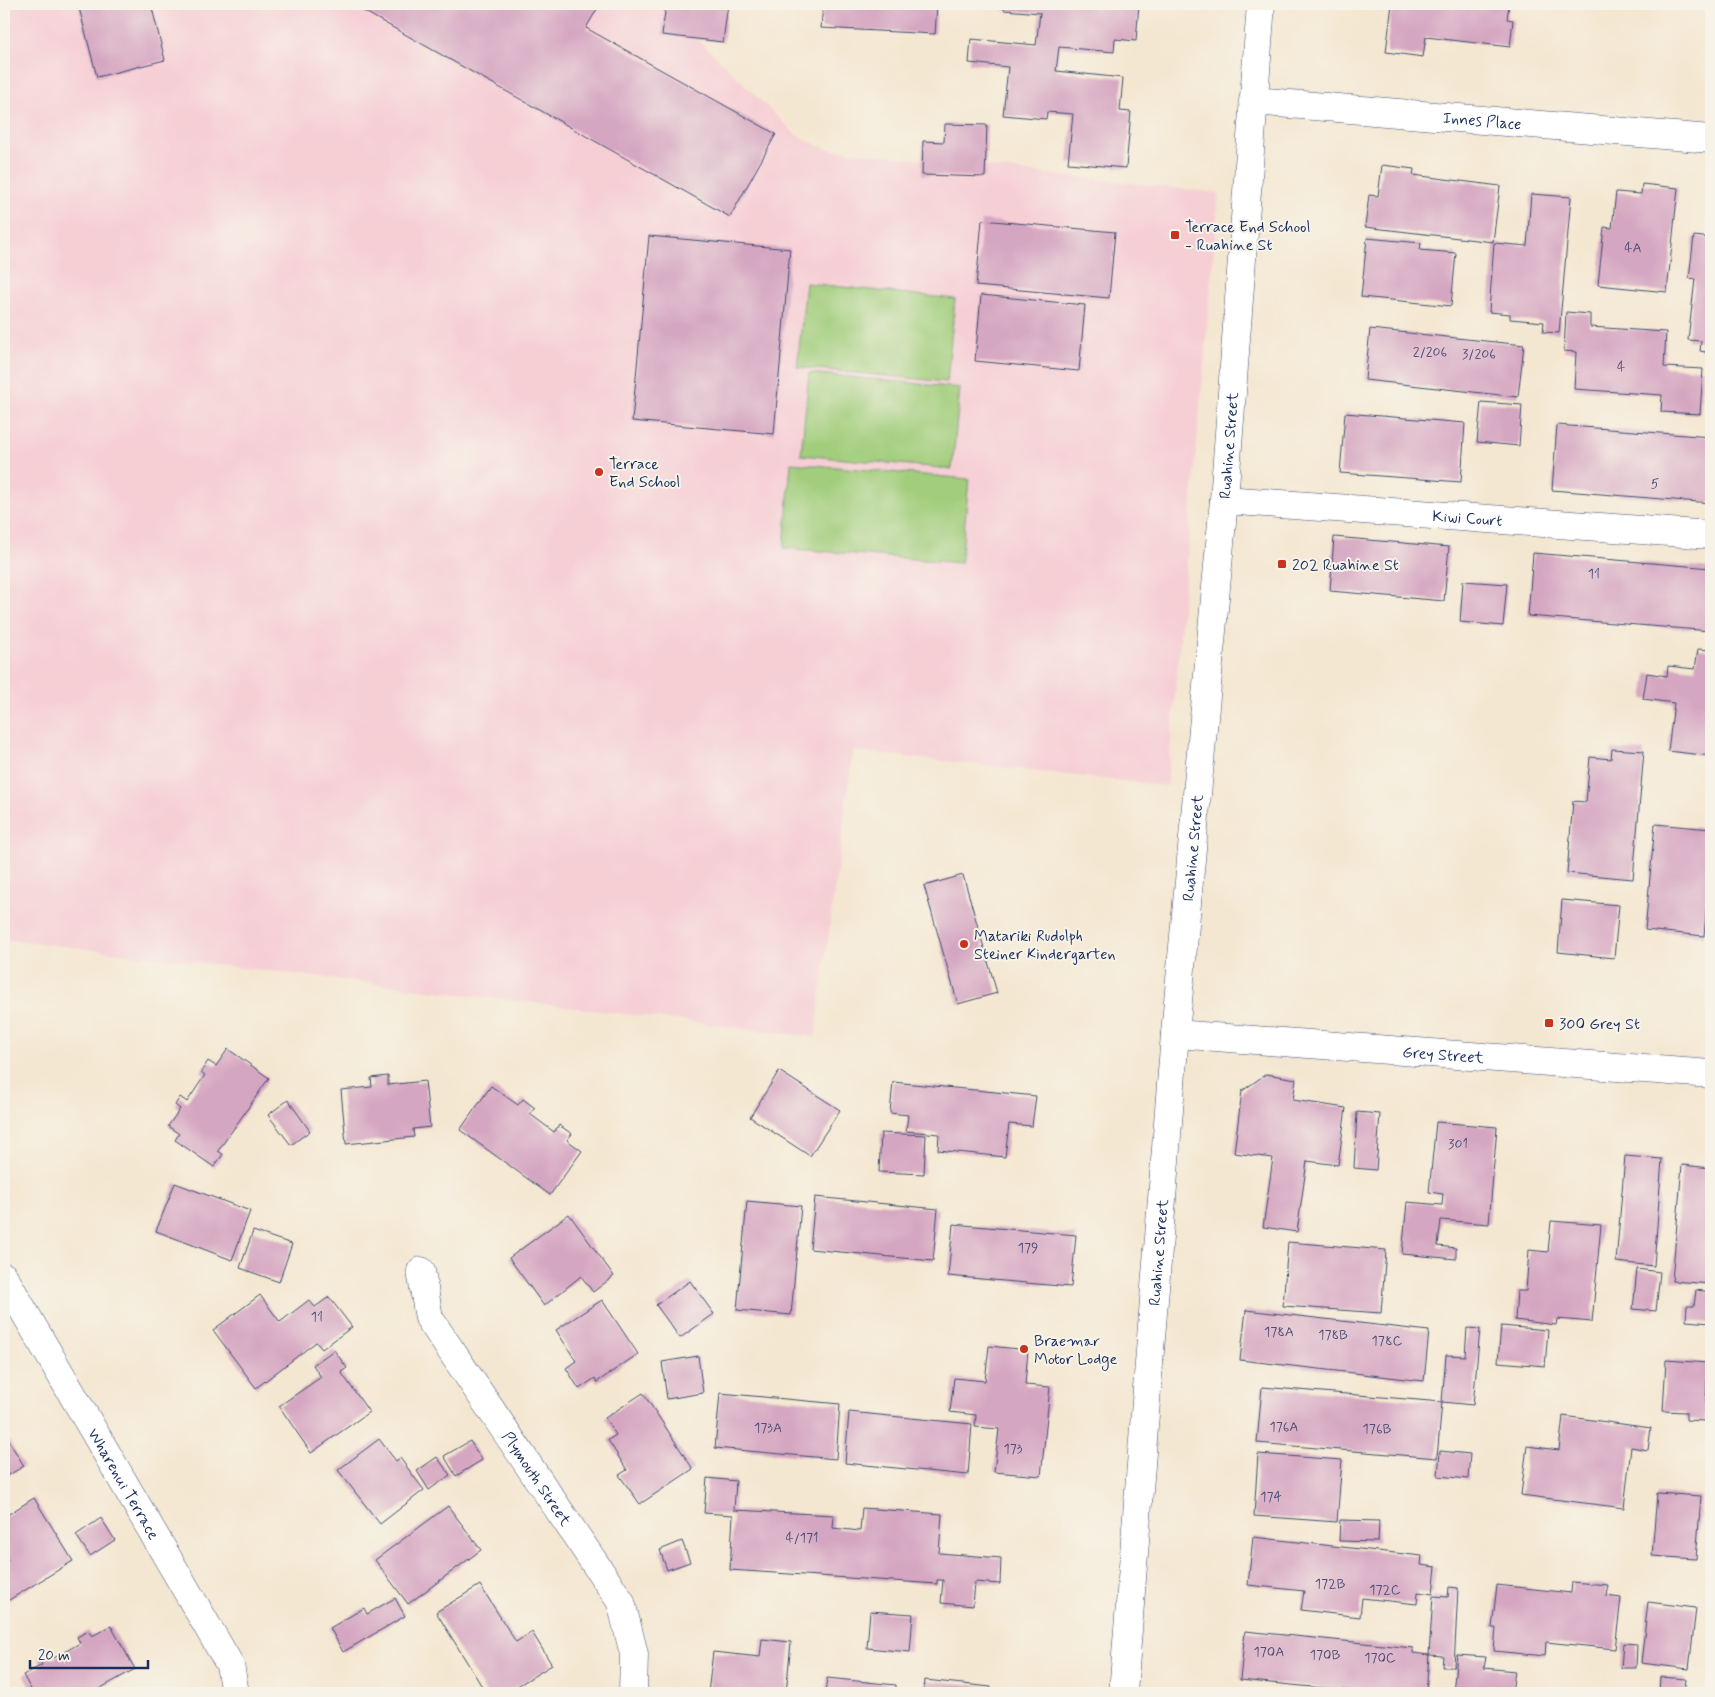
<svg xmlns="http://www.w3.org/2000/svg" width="1715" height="1697" viewBox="0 0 1715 1697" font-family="Mynerve,sans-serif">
<rect width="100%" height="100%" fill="#f7f3e8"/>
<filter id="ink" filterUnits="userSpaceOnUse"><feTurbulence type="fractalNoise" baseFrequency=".02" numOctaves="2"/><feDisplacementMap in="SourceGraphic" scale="10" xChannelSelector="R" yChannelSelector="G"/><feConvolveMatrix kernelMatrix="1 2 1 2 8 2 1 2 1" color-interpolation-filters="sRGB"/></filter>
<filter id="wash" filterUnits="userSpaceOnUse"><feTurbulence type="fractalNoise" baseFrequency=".0096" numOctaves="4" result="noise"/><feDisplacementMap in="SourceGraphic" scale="20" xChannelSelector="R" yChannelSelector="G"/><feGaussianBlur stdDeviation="1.12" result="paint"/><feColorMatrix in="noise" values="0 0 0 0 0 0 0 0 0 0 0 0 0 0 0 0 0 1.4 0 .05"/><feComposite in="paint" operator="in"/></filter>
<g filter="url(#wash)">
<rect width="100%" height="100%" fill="#f4e7d1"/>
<!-- built -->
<path fill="#f6cfd5" d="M 4,4 L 697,4 L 698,39 L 796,135 L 826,149 L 1219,193 L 1167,786 L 853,751 L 815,1037 L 4,939 Z"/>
<!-- green -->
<path fill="#a1cd7b" stroke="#5e7e6c" d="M 806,283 L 955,299 L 947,382 L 797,367 Z
M 809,373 L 960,388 L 952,469 L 801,455 Z
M 791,463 L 969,479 L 961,563 L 784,548 Z"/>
<g id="blocks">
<!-- building -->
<path fill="#d5a6c1" d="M 78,4 L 151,4 L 165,60 L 97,77 Z
M 351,4 L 600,4 L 586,28 L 776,134 L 730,217 Z
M 666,4 L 728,4 L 723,42 L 662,35 Z
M 823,4 L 937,4 L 935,34 L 821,28 Z
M 1005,4 L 1139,4 L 1136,41 L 1115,39 L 1114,52 L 1059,47 L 1056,71 L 1123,78 L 1120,111 L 1131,112 L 1126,168 L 1068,163 L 1073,114 L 1047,112 L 1046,119 L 1003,115 L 1008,67 L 969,63 L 971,39 L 1036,45 L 1040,13 L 1004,10 Z
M 1392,4 L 1509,4 L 1507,19 L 1513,20 L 1510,47 L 1426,37 L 1423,57 L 1386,52 Z
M 945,124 L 987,125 L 985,177 L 922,175 L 923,141 L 944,142 Z
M 1382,165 L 1414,169 L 1413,175 L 1500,186 L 1493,242 L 1365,227 L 1369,195 L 1378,196 Z
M 1642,184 L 1678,188 L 1667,292 L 1598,285 L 1604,227 L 1612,228 L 1616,192 L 1641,194 Z
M 1531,194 L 1571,197 L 1559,333 L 1543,332 L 1544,322 L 1510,319 L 1510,314 L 1489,312 L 1494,243 L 1527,246 Z
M 982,220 L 1115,232 L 1109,298 L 976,286 Z
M 649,236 L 790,249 L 774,434 L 632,421 Z
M 1694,236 L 1711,238 L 1711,353 L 1700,351 L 1701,341 L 1688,340 L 1695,279 L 1689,278 Z
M 1367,238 L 1421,243 L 1420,250 L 1456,253 L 1451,306 L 1361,297 Z
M 981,295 L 1085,305 L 1079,371 L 975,361 Z
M 1566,312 L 1590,314 L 1590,327 L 1666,332 L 1664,367 L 1703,369 L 1700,414 L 1661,412 L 1662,395 L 1574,389 L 1576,352 L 1564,351 Z
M 1370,329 L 1524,345 L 1518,397 L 1365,380 Z
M 1481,402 L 1522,405 L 1519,446 L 1477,442 Z
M 1345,413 L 1465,423 L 1461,482 L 1340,473 Z
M 1557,425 L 1711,437 L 1711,503 L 1552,490 Z
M 1334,537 L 1449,547 L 1444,601 L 1330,591 Z
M 1533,553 L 1711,568 L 1711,631 L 1528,616 Z
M 1463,581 L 1507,584 L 1503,626 L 1460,622 Z
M 1698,649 L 1711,650 L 1711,756 L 1668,751 L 1674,703 L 1643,699 L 1647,673 L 1667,676 L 1668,666 L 1695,669 Z
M 1612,749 L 1644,751 L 1633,879 L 1567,873 L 1573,801 L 1586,802 L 1590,757 L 1611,759 Z
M 1655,824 L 1711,829 L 1711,858 L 1704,936 L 1645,930 Z
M 963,875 L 997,993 L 958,1004 L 924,886 Z
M 1562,900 L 1619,905 L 1614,958 L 1558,952 Z
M 228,1049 L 269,1078 L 218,1151 L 223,1154 L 214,1167 L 175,1140 L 179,1134 L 168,1126 L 180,1109 L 175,1105 L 180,1097 L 187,1102 L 205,1075 L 201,1072 L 208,1061 L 216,1066 Z
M 779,1071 L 840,1110 L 810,1156 L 750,1117 Z
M 1266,1074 L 1296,1079 L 1293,1100 L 1346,1108 L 1338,1165 L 1307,1161 L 1297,1232 L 1263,1227 L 1273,1158 L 1234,1153 L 1242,1091 Z
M 388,1076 L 388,1085 L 425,1081 L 430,1127 L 413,1129 L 414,1137 L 346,1144 L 341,1090 L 372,1087 L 371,1078 Z
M 893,1082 L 1036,1096 L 1032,1126 L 1009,1124 L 1005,1157 L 938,1150 L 939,1134 L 906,1131 L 908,1115 L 890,1113 Z
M 491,1086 L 518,1105 L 523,1099 L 535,1108 L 530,1114 L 554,1132 L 559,1125 L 572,1134 L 567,1140 L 582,1151 L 550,1195 L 460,1130 Z
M 288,1100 L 310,1131 L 291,1145 L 268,1115 Z
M 1357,1112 L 1380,1114 L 1376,1170 L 1354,1168 Z
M 1436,1122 L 1497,1127 L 1489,1224 L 1441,1220 L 1438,1246 L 1456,1248 L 1456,1259 L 1402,1254 L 1407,1202 L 1442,1205 L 1443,1194 L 1429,1192 Z
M 881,1133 L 926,1135 L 924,1174 L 879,1172 Z
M 1625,1156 L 1662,1159 L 1654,1266 L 1616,1262 Z
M 1682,1165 L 1711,1168 L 1711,1284 L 1672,1281 Z
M 175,1183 L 250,1211 L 232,1260 L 156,1231 Z
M 815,1197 L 938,1209 L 933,1261 L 810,1249 Z
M 747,1201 L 801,1206 L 791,1315 L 737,1310 Z
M 569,1214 L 614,1276 L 593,1292 L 581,1276 L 544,1306 L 509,1258 Z
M 1551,1221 L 1601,1225 L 1592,1322 L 1557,1319 L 1556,1325 L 1515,1320 L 1517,1291 L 1526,1291 L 1529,1250 L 1548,1252 Z
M 953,1224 L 1076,1235 L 1071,1287 L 948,1276 Z
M 253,1231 L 292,1244 L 279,1282 L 240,1268 Z
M 1288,1242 L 1386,1250 L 1381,1313 L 1283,1306 Z
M 1637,1269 L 1660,1272 L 1656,1311 L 1633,1309 Z
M 690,1281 L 714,1314 L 680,1338 L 656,1305 Z
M 1696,1290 L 1711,1292 L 1711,1323 L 1686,1321 L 1687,1306 L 1694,1306 Z
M 260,1295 L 280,1322 L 309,1300 L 315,1307 L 329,1297 L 352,1327 L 322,1349 L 316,1342 L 256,1388 L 213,1330 Z
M 602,1300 L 638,1354 L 597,1382 L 595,1378 L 579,1389 L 566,1368 L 576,1361 L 556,1330 Z
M 1246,1310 L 1429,1331 L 1424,1381 L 1240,1360 Z
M 1501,1326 L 1548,1330 L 1545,1366 L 1498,1362 Z
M 1467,1328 L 1480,1329 L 1473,1405 L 1442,1402 L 1437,1458 L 1257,1443 L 1262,1387 L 1442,1402 L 1446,1355 L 1465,1356 Z
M 989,1346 L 1028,1350 L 1025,1385 L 1050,1387 L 1041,1476 L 994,1472 L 999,1429 L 975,1427 L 976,1415 L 950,1412 L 954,1378 L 985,1381 Z
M 334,1350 L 347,1368 L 341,1372 L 369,1412 L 311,1453 L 279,1406 L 321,1377 L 313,1365 Z
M 698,1356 L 703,1393 L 667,1399 L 662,1362 Z
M 1666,1360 L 1708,1363 L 1705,1421 L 1686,1420 L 1686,1412 L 1663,1411 Z
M 643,1393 L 693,1469 L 640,1504 L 619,1475 L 627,1470 L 608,1440 L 616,1435 L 605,1418 Z
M 720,1393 L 840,1404 L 836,1459 L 715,1448 Z
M 849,1412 L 972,1424 L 968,1475 L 845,1463 Z
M 1563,1416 L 1651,1428 L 1648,1450 L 1631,1447 L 1624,1508 L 1521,1495 L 1527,1446 L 1559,1450 Z
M 4,1433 L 24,1466 L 4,1478 Z
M 379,1439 L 396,1461 L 400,1458 L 424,1490 L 380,1524 L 338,1470 Z
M 470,1441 L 482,1460 L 456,1476 L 444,1456 Z
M 1440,1451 L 1470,1454 L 1468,1479 L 1438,1476 Z
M 1258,1454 L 1342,1460 L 1337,1522 L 1254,1516 Z
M 437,1457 L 450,1475 L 429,1490 L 417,1471 Z
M 707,1478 L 736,1481 L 734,1510 L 834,1515 L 833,1528 L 860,1531 L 862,1508 L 942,1514 L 939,1553 L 1001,1558 L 1000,1584 L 975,1582 L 973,1606 L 941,1603 L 943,1580 L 937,1580 L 937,1584 L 730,1570 L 733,1515 L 704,1513 Z
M 1657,1493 L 1701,1496 L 1696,1559 L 1652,1556 Z
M 34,1498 L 73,1561 L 4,1603 L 4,1563 L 8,1560 L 4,1553 L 4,1517 Z
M 448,1506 L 481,1550 L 408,1604 L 375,1560 Z
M 101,1518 L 115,1540 L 90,1556 L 76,1535 Z
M 1340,1520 L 1379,1521 L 1378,1542 L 1339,1541 Z
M 1253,1537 L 1422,1556 L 1421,1565 L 1436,1567 L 1433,1594 L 1418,1592 L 1417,1604 L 1362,1598 L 1360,1617 L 1301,1610 L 1304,1591 L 1248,1585 Z
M 682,1541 L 690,1562 L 667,1570 L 660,1550 Z
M 1572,1582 L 1608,1585 L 1606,1596 L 1621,1598 L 1615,1649 L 1546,1642 L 1545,1656 L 1494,1651 L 1496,1628 L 1492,1628 L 1497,1585 L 1571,1593 Z
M 480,1585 L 516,1642 L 532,1632 L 552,1665 L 506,1693 L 486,1693 L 436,1612 Z
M 1449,1587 L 1458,1588 L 1454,1667 L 1442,1667 L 1443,1656 L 1429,1655 L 1433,1596 L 1448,1597 Z
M 395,1598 L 405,1616 L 343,1652 L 330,1628 L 364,1608 L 367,1614 Z
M 1648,1602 L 1696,1608 L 1689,1669 L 1641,1663 Z
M 870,1611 L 913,1614 L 910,1652 L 867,1648 Z
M 111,1626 L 135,1669 L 92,1693 L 33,1693 L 23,1675 L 42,1665 L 39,1658 L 50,1652 L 54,1658 L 80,1643 L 77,1637 L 88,1631 L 92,1636 Z
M 1245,1631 L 1413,1648 L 1413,1653 L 1429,1655 L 1426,1693 L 1374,1693 L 1240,1680 Z
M 762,1639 L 791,1642 L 786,1693 L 708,1693 L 713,1652 L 760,1657 Z
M 1623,1643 L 1637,1644 L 1636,1668 L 1621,1668 Z
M 1457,1655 L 1486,1657 L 1484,1668 L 1515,1671 L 1512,1693 L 1453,1693 Z
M 1660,1677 L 1686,1679 L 1684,1693 L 1659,1693 Z
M 827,1678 L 896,1685 L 896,1693 L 825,1693 Z
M 925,1680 L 991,1687 L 990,1693 L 924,1693 Z"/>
</g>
</g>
<g filter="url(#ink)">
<use href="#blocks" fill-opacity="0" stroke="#3c4b6f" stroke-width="1"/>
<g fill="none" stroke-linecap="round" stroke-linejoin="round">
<!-- minor casing -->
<g stroke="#3c4b6f" stroke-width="29">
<g id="minor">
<path id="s1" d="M 1253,101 L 1711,139"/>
<path id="s2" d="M 1224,500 L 1711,535"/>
<path id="s3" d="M 421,1271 L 429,1318 L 621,1602 L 634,1654 L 633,1693"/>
<path id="s4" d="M 4,1277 L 230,1665 L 235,1693"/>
</g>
</g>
<!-- tertiary casing -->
<g stroke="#3c4b6f" stroke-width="29">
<g id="tertiary">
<path id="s5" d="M 1175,1034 L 1711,1074"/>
</g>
</g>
<!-- secondary casing -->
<g stroke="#3c4b6f" stroke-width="29">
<g id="secondary">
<path id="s6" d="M 1123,1693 L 1175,1034 L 1224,500 L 1261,4"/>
</g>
</g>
<!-- minor -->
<use href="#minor" stroke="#fff" stroke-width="28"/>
<!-- tertiary -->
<use href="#tertiary" stroke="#fff" stroke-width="28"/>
<!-- secondary -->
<use href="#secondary" stroke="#fff" stroke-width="28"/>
</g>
</g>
<!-- markers -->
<g fill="#c8321e" stroke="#f7f3e8" stroke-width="2">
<rect x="1170" y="230" width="10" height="10" rx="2.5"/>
<circle cx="599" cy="472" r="5"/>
<rect x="1277" y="559" width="10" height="10" rx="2.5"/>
<circle cx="964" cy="944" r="5"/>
<rect x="1544" y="1018" width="10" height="10" rx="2.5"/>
<circle cx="1024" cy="1349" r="5"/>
</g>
<g text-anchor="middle" stroke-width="4" stroke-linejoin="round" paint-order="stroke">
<!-- number labels -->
<g font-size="14" fill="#4a4d77">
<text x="1633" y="252">4A</text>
<text x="1430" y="356">2/206</text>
<text x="1479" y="358">3/206</text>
<text x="1621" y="371">4</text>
<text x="1655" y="488">5</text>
<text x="1594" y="578">11</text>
<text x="1458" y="1148">301</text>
<text x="1028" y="1252">179</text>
<text x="317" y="1321">11</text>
<text x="1279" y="1336">178A</text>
<text x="1333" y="1339">178B</text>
<text x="1387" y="1345">178C</text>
<text x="1284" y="1431">176A</text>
<text x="768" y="1432">173A</text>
<text x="1377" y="1433">176B</text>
<text x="1013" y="1453">173</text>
<text x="1271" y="1501">174</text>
<text x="802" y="1542">4/171</text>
<text x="1330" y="1588">172B</text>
<text x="1385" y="1594">172C</text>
<text x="1269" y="1656">170A</text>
<text x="1325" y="1659">170B</text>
<text x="1380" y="1662">170C</text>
</g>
<!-- street labels -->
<g font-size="16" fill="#1b2f5e" stroke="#f7f3e8">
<text dy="6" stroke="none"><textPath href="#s1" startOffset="230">Innes Place</textPath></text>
<text dy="6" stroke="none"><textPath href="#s6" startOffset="1252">Ruahine Street</textPath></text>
<text dy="6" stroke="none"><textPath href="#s2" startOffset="244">Kiwi Court</textPath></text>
<text dy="6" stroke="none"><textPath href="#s6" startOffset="848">Ruahine Street</textPath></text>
<text dy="6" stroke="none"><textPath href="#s5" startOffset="269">Grey Street</textPath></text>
<text dy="6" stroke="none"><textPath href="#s6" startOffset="442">Ruahine Street</textPath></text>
<text dy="6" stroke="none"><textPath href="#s3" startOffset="241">Plymouth Street</textPath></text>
<text dy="6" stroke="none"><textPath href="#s4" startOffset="239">Wharenui Terrace</textPath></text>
</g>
<!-- poi labels -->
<g font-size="16" fill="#1b2f5e" stroke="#f7f3e8" text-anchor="start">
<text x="1185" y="232">Terrace End School<tspan x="1185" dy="18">- Ruahine St</tspan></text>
<text x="609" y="469">Terrace<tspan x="609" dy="18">End School</tspan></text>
<text x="1292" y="570">202 Ruahine St</text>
<text x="974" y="941">Matariki Rudolph<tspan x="974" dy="18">Steiner Kindergarten</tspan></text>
<text x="1559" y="1029">300 Grey St</text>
<text x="1034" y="1346">Braemar<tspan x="1034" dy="18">Motor Lodge</tspan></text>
</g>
</g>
<!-- margin -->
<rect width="1715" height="1697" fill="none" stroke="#f7f3e8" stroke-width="20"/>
<!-- scale -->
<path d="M30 1660v8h118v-8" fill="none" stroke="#1b2f5e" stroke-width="2.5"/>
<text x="38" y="1660" font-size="15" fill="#1b2f5e" stroke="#f7f3e8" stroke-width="4" paint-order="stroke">20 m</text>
</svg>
